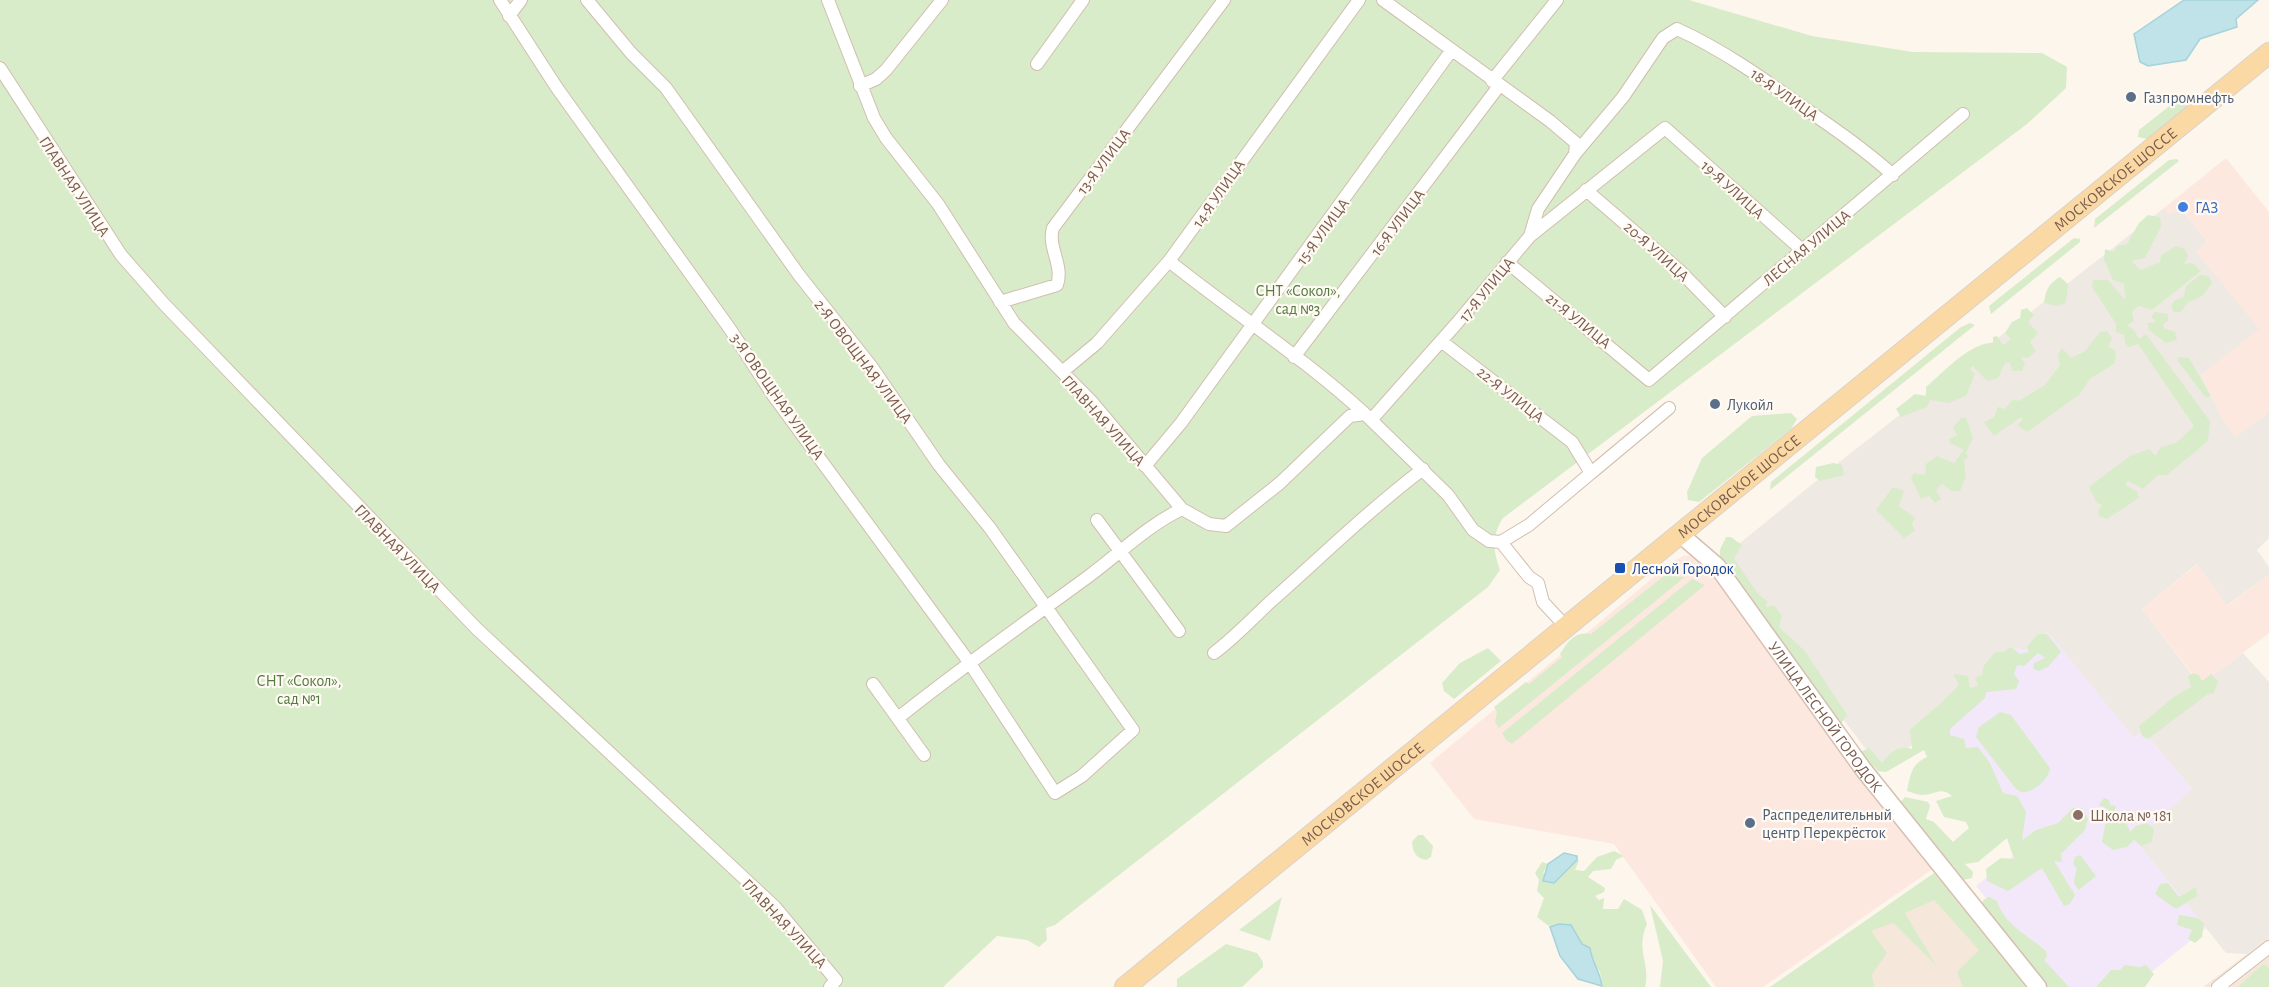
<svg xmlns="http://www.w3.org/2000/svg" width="2269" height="987" viewBox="0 0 2269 987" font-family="'Alegreya Sans',sans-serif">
<rect width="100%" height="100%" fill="#fdf6ec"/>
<!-- residential -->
<path fill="#f5e8da" d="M 1943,879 L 2030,987 L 1806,987 L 1800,974 Z
M 2269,936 L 2269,987 L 2203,987 L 2247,954 Z"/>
<!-- commercial -->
<path fill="#fde8e0" d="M 2226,158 L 2269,212 L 2269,412 L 2236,438 L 2224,422 L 2201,375 L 2258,329 L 2196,251 L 2204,244 L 2205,239 L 2184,213 L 2170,215 L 2164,208 Z
M 1692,555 L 1711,568 L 1934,868 L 1763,987 L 1716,987 L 1614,844 L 1474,819 L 1430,763 L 1672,562 L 1683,556 Z
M 2198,564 L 2228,605 L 2269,575 L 2269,633 L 2201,685 L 2142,609 Z"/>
<!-- industrial -->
<path fill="#efe9e4" d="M 2164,208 L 2170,215 L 2174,212 L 2184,213 L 2205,239 L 2205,244 L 2196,251 L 2259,329 L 2201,375 L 2224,422 L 2236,437 L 2269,412 L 2269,538 L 2257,550 L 2269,567 L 2269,575 L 2227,605 L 2197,564 L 2142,609 L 2200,685 L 2243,653 L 2269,682 L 2269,936 L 2247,954 L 2226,953 L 2135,840 L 2192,789 L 2143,731 L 2134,738 L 2095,691 L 1985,683 L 1882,770 L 1723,563 L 1724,556 L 1842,460 Z"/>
<!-- education -->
<path fill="#f3e8fa" d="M 2048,632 L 2134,738 L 2143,731 L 2192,789 L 2135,840 L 2206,928 L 2133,987 L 2057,987 L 1976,886 L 2022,849 L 1925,736 L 1984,683 L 1980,678 L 2017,648 L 2025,650 Z"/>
<!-- green -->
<path fill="#d8ecc9" d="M 0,0 L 1689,0 L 1812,36 L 1913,52 L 2042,53 L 2067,67 L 2066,88 L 2027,124 L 1503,518 C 1491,537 1493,549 1500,570 L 1488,587 L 1055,925 L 1046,928 L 1047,940 L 1039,947 L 1027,940 L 997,936 L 943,987 L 0,987 Z
M 2188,100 L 2189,106 L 2147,139 L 2138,137 L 2139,130 L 2172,104 Z
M 2177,159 L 2179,161 L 2094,228 L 2095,219 L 2169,160 Z
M 2148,215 L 2160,217 L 2161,227 L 2145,258 L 2131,261 L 2141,270 L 2160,262 L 2161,255 L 2176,246 L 2185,249 L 2188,256 L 2184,264 L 2193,263 L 2201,271 L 2152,310 L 2139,306 L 2132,311 L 2134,321 L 2127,325 L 2134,330 L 2139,339 L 2146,334 L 2210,421 L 2208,441 L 2167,475 L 2158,475 L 2143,489 L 2128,481 L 2125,485 L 2137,491 L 2139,498 L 2107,519 L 2099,516 L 2098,511 L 2102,505 L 2097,503 L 2089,487 L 2130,456 L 2149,449 L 2155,456 L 2161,447 L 2176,443 L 2194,426 L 2138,344 L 2129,347 L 2125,343 L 2124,335 L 2116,332 L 2116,324 L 2092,287 L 2093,280 L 2108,280 L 2125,300 L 2124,284 L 2113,280 L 2104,260 L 2105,249 L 2114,252 L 2117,246 L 2127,244 L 2139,223 Z
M 2074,238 L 2080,239 L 2080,242 L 1991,314 L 1989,306 Z
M 2200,275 L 2208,276 L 2212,282 C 2205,294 2201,299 2188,302 L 2181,312 L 2174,312 L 2171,306 L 2175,300 L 2184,297 L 2186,286 Z
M 2060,277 L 2068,284 L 2066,303 L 2057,306 L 2044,303 C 2046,290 2048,284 2060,277 Z
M 2027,308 L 2034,315 L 2028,322 L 2038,333 L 2030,342 L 2036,351 L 2028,358 L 2021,357 L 2025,364 L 2022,371 L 2012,371 L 2010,363 L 2005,363 L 1998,378 L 1987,381 L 1973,366 L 1970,369 L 1975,374 L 1966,396 L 1948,403 L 1930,400 L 1927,407 L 1901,417 L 1896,409 L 1915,394 L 1926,396 L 1926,387 C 1943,373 1970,342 1993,343 L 1993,337 L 1997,336 L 2003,345 L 2011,339 L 2005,333 L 2012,322 L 2020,318 L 2021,310 Z
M 2155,312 L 2168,314 L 2168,321 L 2163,324 L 2164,328 L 2175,332 L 2177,340 L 2166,343 L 2149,330 L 2147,323 L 2156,322 L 2151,317 Z
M 1970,323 L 1975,325 L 1770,490 L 1771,482 L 1961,327 Z
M 2107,331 L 2112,338 L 2108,346 L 2116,351 L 2115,363 L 2090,379 L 2079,395 L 2027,432 L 2017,425 L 2023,420 L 2021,417 L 1994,436 L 1984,422 L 1994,417 L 1998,407 L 2005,409 L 2013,399 L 2019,401 L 2045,385 L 2060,365 L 2058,355 L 2062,348 L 2071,358 L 2085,351 L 2100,332 Z
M 2179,357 L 2189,358 L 2211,396 L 2206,398 L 2177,360 Z
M 1791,413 L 1797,419 L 1791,429 L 1699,502 L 1688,500 L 1687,492 L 1702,458 L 1752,416 Z
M 1961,418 L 1966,418 L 1973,438 L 1966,453 L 1968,457 L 1964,461 L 1966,476 L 1960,491 L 1952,491 L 1942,484 L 1936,490 L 1941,499 L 1935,503 L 1929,496 L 1921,499 L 1911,478 L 1914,473 L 1925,475 L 1926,464 L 1937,456 L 1954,463 L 1964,450 L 1950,443 L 1949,439 L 1957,435 L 1953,428 Z
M 1833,463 L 1842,465 L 1844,475 L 1820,481 L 1815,477 L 1816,467 Z
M 1893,487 L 1904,491 L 1899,506 L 1915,518 L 1912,524 L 1915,531 L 1904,538 L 1876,510 Z
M 1726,537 L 1731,537 L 1742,545 L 1734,559 L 1759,595 L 1767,601 L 1766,607 L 1774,605 L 1782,616 L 1779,627 L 1805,651 L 1847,715 L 1840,725 L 1822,716 L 1819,692 L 1805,674 L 1792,667 L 1745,605 L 1748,593 C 1737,585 1718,566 1720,550 C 1721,546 1725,541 1726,537 Z
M 1665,575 L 1685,577 L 1499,728 L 1495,722 L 1497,712 L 1494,707 L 1526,682 L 1529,684 L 1562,657 L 1560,654 C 1568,641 1575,631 1591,634 Z
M 1692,579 L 1705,585 L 1512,744 L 1506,740 L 1502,733 Z
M 2038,634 L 2047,634 L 2061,652 L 2048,667 L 2038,671 L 2033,668 L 2034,663 L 2045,658 L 2038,653 L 2024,666 L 2017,665 L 2014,674 L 2019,681 L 2016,689 L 1986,692 L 1985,698 L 1950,729 L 1950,735 L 1964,739 L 1966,748 L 1978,747 L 1990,763 L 2003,793 L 2017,796 L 2026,812 L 2022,840 L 2036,830 L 2058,823 L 2073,808 L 2082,808 L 2088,819 L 2085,830 L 2061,854 L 2062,862 L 2054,861 L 2075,895 L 2070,904 L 2064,906 L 2042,868 L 2008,891 L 1987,881 L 1986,869 L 2001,858 L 2014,859 L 2007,838 L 1978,862 L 1965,864 L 1973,872 L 1972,878 L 1963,880 L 1957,876 L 1954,866 L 1947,864 L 1900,803 L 1905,797 L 1928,802 L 1930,806 L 1926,819 L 1934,822 L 1953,842 L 1969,828 L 1966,822 L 1944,817 L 1936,801 L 1952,796 C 1940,786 1936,795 1922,795 C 1918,795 1911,792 1907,791 C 1910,776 1911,764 1927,757 L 1924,750 L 1886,772 L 1878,771 L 1860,752 L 1869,748 L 1882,763 C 1891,752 1897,745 1912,749 L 1910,730 C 1927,714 1944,702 1959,685 L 1953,674 L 1968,676 L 1970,688 L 1978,686 L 1975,678 L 1982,675 L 1984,665 L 1996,652 L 2003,652 L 2011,647 L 2020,654 L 2029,652 L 2027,647 Z
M 1488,648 L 1501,661 L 1454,699 L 1444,691 L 1442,683 L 1460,663 Z
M 2193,673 L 2199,675 L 2202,681 L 2211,674 L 2218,681 L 2214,693 L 2208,694 L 2148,739 L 2142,736 L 2139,726 L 2175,696 L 2191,687 L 2188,676 Z
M 2000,712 L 2011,715 L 2050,768 C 2049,780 2033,793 2021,792 L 2016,789 L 1976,737 L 1979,727 Z
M 2104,798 L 2109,800 L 2110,805 L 2116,806 L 2113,817 L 2125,819 L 2130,832 L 2136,826 L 2147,823 L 2154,829 L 2152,842 L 2141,846 L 2134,840 L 2127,847 L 2113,850 L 2102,842 L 2105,825 L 2109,817 L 2108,809 L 2099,805 Z
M 1418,835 L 1423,835 L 1433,846 L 1431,857 L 1426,860 C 1415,858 1413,852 1412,842 Z
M 1614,851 L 1624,856 L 1616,860 L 1611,869 L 1593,871 L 1588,877 L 1605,888 L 1604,892 L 1595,896 L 1599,900 L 1604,898 L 1603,909 L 1618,909 L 1624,899 L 1642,910 L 1647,924 C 1635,951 1651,963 1645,987 L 1603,987 L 1600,972 L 1592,961 L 1590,948 L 1582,944 L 1571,925 L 1559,924 L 1550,927 L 1537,917 L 1544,898 L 1537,891 L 1539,880 L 1535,873 L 1542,862 L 1548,864 L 1543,873 L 1556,880 L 1577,860 L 1579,861 L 1575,870 L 1584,871 L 1597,857 Z
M 2080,855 L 2096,876 L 2079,890 C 2072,885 2074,877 2077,869 L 2073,864 L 2075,857 Z
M 1934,873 L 2026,987 L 1963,987 L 1957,972 L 1979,950 L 1934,900 L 1905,913 L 1936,965 L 1893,923 L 1871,931 L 1887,953 L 1872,974 L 1874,987 L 1770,987 Z
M 2168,883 L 2179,897 L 2196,887 L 2197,896 L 2176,909 L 2155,894 L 2160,884 Z
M 1282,897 L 1270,941 L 1239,930 Z
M 1989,897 L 1997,901 C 2005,926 2028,935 2046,951 L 2047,957 L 2044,960 L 2069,987 L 2045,987 L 2019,954 L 2019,948 L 1982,907 L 1983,900 Z
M 1650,905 L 1711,987 L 1660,987 L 1663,961 Z
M 2179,915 L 2197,918 L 2204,923 L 2202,937 L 2195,943 L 2188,939 L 2192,930 L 2177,925 Z
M 1226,944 L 1257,953 L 1263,962 L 1263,967 L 1242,987 L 1177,987 L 1177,979 Z
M 2263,964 L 2269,968 L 2269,987 L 2238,987 Z
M 2125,965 L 2139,967 L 2146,965 L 2154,974 L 2145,987 L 2096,987 L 2111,970 L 2120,970 Z"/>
<!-- water -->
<path fill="#bfe3e8" stroke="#a5d3da" stroke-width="1.5" d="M 2184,0 L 2258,0 L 2236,19 L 2237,27 L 2200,39 L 2186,60 L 2148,66 L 2140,62 L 2134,34 Z
M 1564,853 L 1577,856 L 1577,860 L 1554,883 L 1543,881 L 1548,864 Z
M 1559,924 L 1571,925 L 1582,944 L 1590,948 C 1592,963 1600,971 1602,986 L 1578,979 L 1560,956 L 1550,927 Z"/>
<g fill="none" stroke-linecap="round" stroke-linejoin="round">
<!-- street casing -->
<g stroke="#d1beb0" stroke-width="14">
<path id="street" d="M 500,0 L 557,88 L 730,329 L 773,395 L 969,662 L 1055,793 L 1082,776 L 1133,730 L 990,528 L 939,465 L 871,366 L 799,275 L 666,88 L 631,53 L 587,0
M 828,0 L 874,118 L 886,138 L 938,204 L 1014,323 L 1092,402 L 1182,509 L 1209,524 L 1226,526 L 1280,483 L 1350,416 L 1365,414 L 1448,495 L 1473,530 L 1489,541 L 1501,542 L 1529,577 L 1538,583 L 1543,602 L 1567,628
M 509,16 L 521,0
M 1037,64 L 1083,0
M 0,68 L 121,255 L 164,304 L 477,629 L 775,907 L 836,980 L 830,987
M 1492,81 L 1557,0
M 860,86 L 876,79 L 886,70 L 942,0
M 1575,154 L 1623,97 L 1663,38 L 1677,29 C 1721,49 1761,77 1800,105 C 1832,127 1864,149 1893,175
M 1586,190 L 1679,270 L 1725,317
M 1530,236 L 1665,128 L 1802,250
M 1169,261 C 1234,313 1304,358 1365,414
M 1507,262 L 1649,380 L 1963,114
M 1000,302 L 1057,285 C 1064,265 1047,247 1053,228 L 1224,0
M 1441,341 L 1572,442 L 1591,473 L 1529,525 L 1501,542
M 1294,357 L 1499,86
M 1062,372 L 1097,343 L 1169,261 L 1359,0
M 1371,420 L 1457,323 L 1530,236 L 1538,209 L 1575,154 L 1576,143 L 1550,121 L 1383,0
M 1145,466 L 1181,423 L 1451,51
M 1591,473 L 1669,408
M 1097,520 L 1179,631
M 1214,653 C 1234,638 1251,620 1269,603 C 1320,558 1369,510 1423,469
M 873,684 L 924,755
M 898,718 C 960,668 1025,623 1089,576 C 1120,553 1148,525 1182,509
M 2218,987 L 2269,947"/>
</g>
<!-- secondary casing -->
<g stroke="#d6c0b0" stroke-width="19">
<g id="secondary">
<path id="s1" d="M 1688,541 L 1717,566 L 1863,769 L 2038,987"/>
</g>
</g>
<!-- primary casing -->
<g stroke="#dad1cd" stroke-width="22">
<g id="primary">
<path id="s2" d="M 1125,987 L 2269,53"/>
</g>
</g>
<!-- street -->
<use href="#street" stroke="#fff" stroke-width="12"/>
<!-- secondary -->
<use href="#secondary" stroke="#fff" stroke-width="16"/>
<!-- primary -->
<use href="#primary" stroke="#fbd9a5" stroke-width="20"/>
</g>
<!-- markers -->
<g fill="#5c6f8a" stroke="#fffaf3" stroke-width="2">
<circle cx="2131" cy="97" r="6"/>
<circle cx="1715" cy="404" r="6"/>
<circle cx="1750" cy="823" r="6"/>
</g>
<circle fill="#3f7fe0" stroke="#fffaf3" stroke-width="2" cx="2183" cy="207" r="6"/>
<rect fill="#1a4fb4" stroke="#fffaf3" stroke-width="2" x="1614" y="562" width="12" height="12" rx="3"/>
<circle fill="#8d6e63" stroke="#fffaf3" stroke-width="2" cx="2078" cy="815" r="6"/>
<g text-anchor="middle" stroke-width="4.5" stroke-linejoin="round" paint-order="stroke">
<!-- street labels -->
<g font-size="16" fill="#7a5c4d" stroke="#fffaf3">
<text transform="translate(1785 94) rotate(35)" y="6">18-Я УЛИЦА</text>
<text transform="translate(1103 161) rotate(-53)" y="6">13-Я УЛИЦА</text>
<text dy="6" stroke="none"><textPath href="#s2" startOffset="1278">МОСКОВСКОЕ ШОССЕ</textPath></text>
<text transform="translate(75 186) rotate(57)" y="6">ГЛАВНАЯ УЛИЦА</text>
<text transform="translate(1733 189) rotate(42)" y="6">19-Я УЛИЦА</text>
<text transform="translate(1218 193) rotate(-55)" y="6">14-Я УЛИЦА</text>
<text transform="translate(1397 222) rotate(-53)" y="6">16-Я УЛИЦА</text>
<text transform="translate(1322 231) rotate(-54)" y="6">15-Я УЛИЦА</text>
<text transform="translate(1806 247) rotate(-40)" y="6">ЛЕСНАЯ УЛИЦА</text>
<text transform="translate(1657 251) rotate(42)" y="6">20-Я УЛИЦА</text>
<text transform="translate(1486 289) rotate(-51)" y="6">17-Я УЛИЦА</text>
<text transform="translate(1579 320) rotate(39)" y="6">21-Я УЛИЦА</text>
<text transform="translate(864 361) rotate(53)" y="6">2-Я ОВОЩНАЯ УЛИЦА</text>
<text transform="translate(1511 394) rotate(38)" y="6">22-Я УЛИЦА</text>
<text transform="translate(778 396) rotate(55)" y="6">3-Я ОВОЩНАЯ УЛИЦА</text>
<text transform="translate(1104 420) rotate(48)" y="6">ГЛАВНАЯ УЛИЦА</text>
<text dy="6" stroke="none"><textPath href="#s2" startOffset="792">МОСКОВСКОЕ ШОССЕ</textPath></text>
<text transform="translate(398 548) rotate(46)" y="6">ГЛАВНАЯ УЛИЦА</text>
<text dy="6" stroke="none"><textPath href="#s1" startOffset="224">УЛИЦА ЛЕСНОЙ ГОРОДОК</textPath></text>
<text dy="6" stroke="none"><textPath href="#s2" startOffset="306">МОСКОВСКОЕ ШОССЕ</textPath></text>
<text transform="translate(785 923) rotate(47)" y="6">ГЛАВНАЯ УЛИЦА</text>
</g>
<!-- service labels -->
<g font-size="16" fill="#4e5e75" stroke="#fffaf3" text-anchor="start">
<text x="2143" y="103">Газпромнефть</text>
<text x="1727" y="410">Лукойл</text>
<text x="1762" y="820">Распределительный<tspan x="1762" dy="18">центр Перекрёсток</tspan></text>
</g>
<!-- shop labels -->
<g font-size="16" fill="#366cbe" stroke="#fffaf3" text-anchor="start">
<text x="2195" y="213">ГАЗ</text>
</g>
<!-- park labels -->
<g font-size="16" fill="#537a41" stroke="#fffaf3">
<text x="1298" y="296">СНТ «Сокол»,<tspan x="1298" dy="18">сад №3</tspan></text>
<text x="299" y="686">СНТ «Сокол»,<tspan x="299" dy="18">сад №1</tspan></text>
</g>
<!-- transit labels -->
<g font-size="16" fill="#164399" stroke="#fffaf3" text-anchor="start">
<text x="1632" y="574">Лесной Городок</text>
</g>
<!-- education labels -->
<g font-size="16" fill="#785e54" stroke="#fffaf3" text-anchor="start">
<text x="2090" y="821">Школа № 181</text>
</g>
</g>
</svg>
